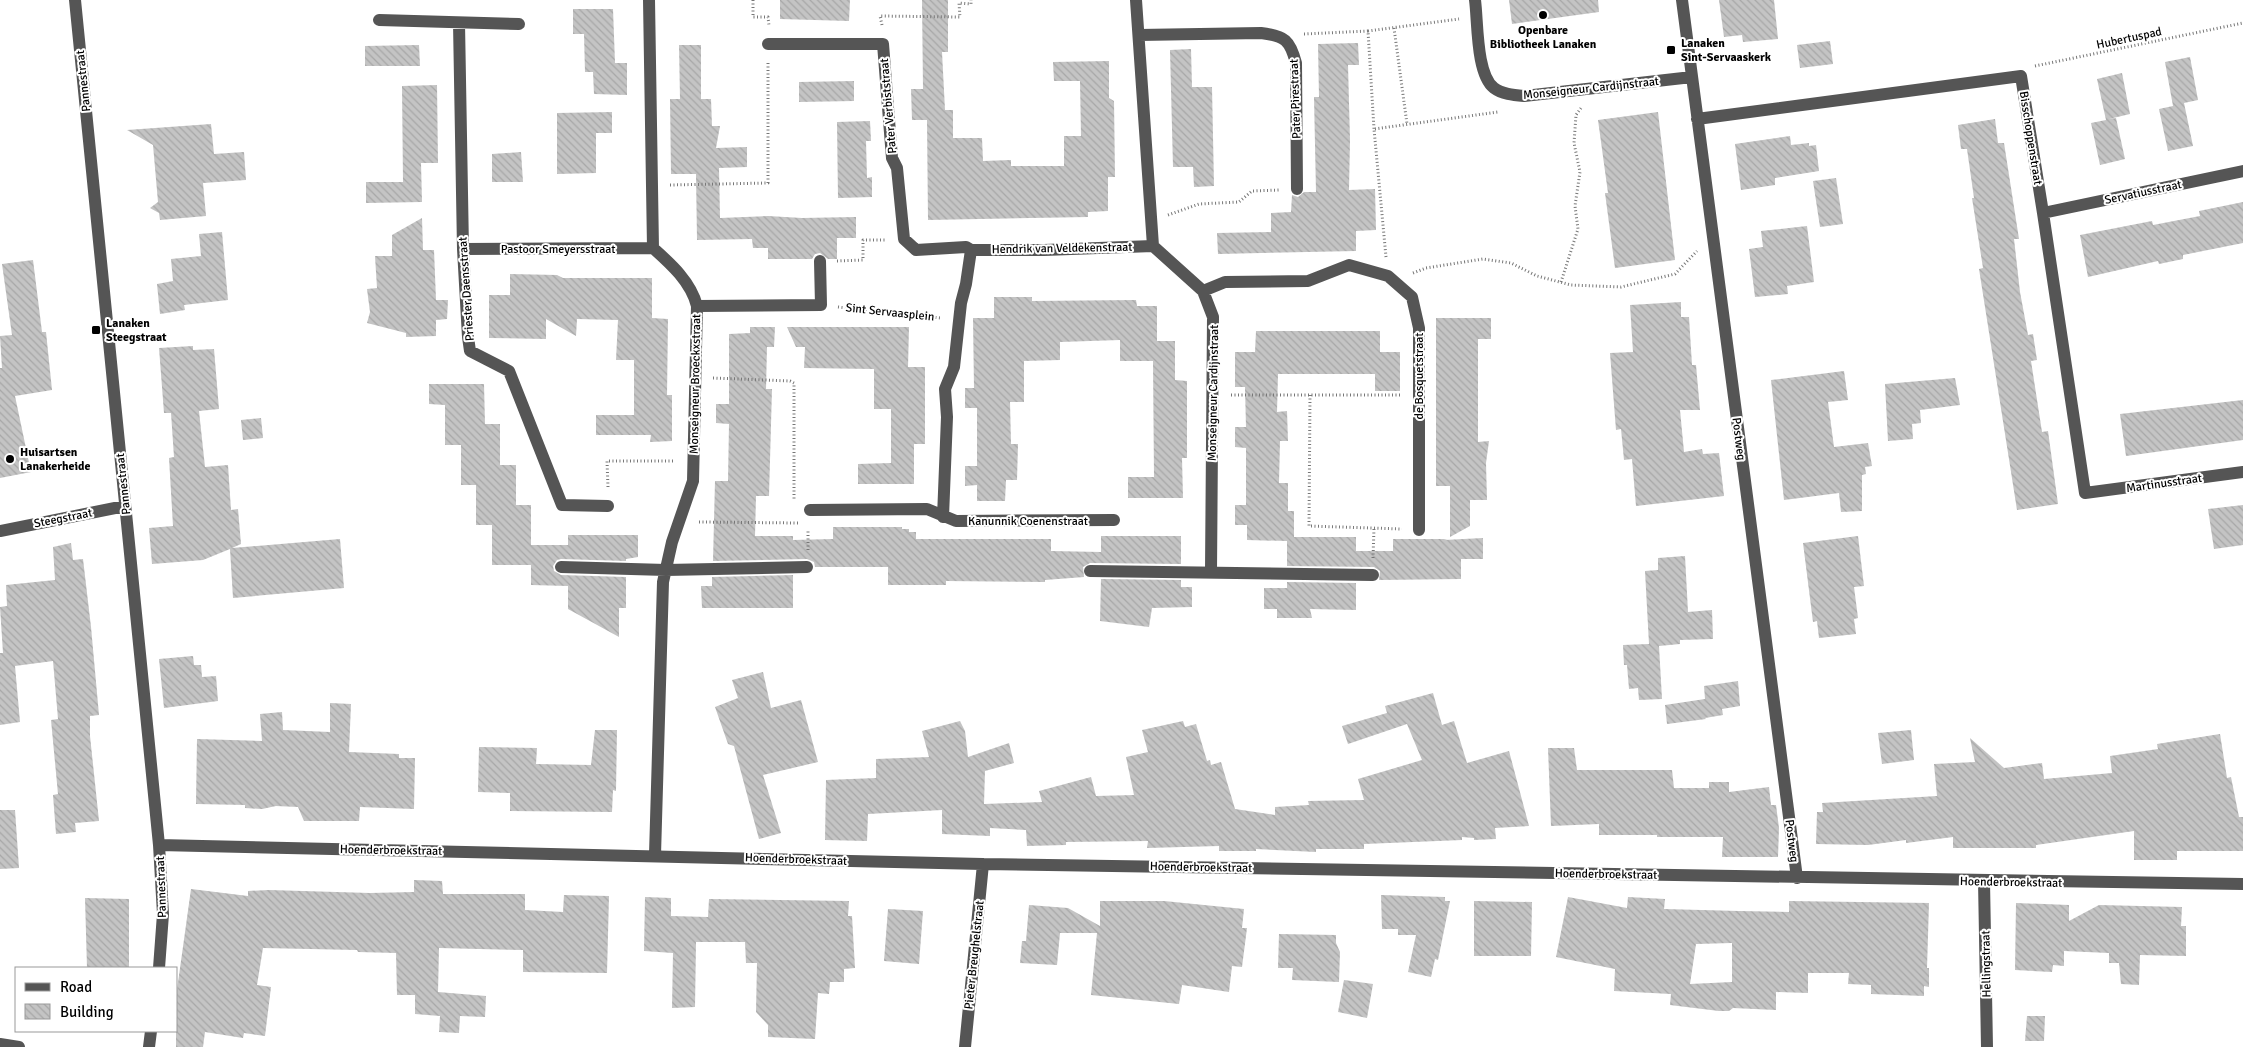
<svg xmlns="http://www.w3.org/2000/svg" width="2243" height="1047" viewBox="0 0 2243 1047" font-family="Signika,sans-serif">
<defs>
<pattern id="building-back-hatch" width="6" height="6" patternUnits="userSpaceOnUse" patternTransform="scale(1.25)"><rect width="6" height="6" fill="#c4c4c4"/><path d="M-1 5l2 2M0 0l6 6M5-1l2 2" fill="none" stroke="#a7a7a7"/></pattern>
</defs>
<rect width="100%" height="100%" fill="#fff"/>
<!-- building -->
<path fill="url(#building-back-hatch)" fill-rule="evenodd" d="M 780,0 L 850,0 L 849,21 L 780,19 Z
M 922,0 L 948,0 L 948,52 L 942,52 L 945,110 L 953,110 L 953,138 L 982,138 L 983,161 L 1011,160 L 1011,166 L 1064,166 L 1064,136 L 1081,136 L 1080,81 L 1054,81 L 1053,62 L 1109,61 L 1109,98 L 1114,101 L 1115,177 L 1108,177 L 1108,211 L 1088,212 L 1088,217 L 928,220 L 927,120 L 912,120 L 911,89 L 923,89 Z
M 1509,0 L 1598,0 L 1599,12 L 1512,24 Z
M 1719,0 L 1774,0 L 1778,39 L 1743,42 L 1742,35 L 1724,37 Z
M 573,9 L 613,9 L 615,63 L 627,63 L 627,95 L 594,94 L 593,72 L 585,72 L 584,34 L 573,34 Z
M 1830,41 L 1833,64 L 1800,68 L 1797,45 Z
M 1358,43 L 1359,65 L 1348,65 L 1350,140 L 1349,190 L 1375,189 L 1376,230 L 1356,231 L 1356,251 L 1218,254 L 1217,233 L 1271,232 L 1271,213 L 1291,212 L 1292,195 L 1298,197 L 1304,192 L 1316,192 L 1314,97 L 1319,97 L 1318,44 Z
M 419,45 L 420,66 L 365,66 L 365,46 Z
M 679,45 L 701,45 L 701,99 L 711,99 L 712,126 L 720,126 L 716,148 L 747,147 L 747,167 L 719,168 L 720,218 L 768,216 L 802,218 L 856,217 L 856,238 L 837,238 L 837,259 L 828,259 L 820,253 L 815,254 L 812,259 L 768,259 L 768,248 L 753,248 L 752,239 L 697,240 L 696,174 L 671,174 L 670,99 L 680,99 Z
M 1191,49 L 1192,87 L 1212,87 L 1214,186 L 1194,187 L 1193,167 L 1173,167 L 1170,50 Z
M 2190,57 L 2198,100 L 2184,103 L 2193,146 L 2168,151 L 2159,109 L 2173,106 L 2165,62 Z
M 2122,73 L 2130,114 L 2109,119 L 2116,118 L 2125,159 L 2100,165 L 2091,123 L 2106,120 L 2097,79 Z
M 854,81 L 854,101 L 799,102 L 799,82 Z
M 437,85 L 438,163 L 421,163 L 422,202 L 366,203 L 366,182 L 403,182 L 402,86 Z
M 612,112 L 612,133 L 596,133 L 596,173 L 557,174 L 557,113 Z
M 1658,112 L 1675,260 L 1615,268 L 1605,193 L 1608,193 L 1598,120 Z
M 1995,119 L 1998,143 L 2004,143 L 2019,239 L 2014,239 L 2020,292 L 2028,335 L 2033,334 L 2037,360 L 2031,361 L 2042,432 L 2048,431 L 2058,504 L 2017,510 L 1979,269 L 1983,268 L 1972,198 L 1974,198 L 1967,149 L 1961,149 L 1958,125 Z
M 870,121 L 871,141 L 866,141 L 867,178 L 872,177 L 872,197 L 838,198 L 837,122 Z
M 211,124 L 214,154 L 244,152 L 246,180 L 203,183 L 206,216 L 160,220 L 159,213 L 150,208 L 158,202 L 153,145 L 127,130 Z
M 1790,136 L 1791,145 L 1809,143 L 1809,146 L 1816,145 L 1819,171 L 1775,178 L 1775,185 L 1741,190 L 1735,144 Z
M 521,152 L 523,182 L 492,182 L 492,154 Z
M 1836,178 L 1843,224 L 1820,227 L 1813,181 Z
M 2243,202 L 2243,243 L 2183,255 L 2183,259 L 2159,264 L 2158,261 L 2088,277 L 2080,235 L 2152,221 L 2153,225 L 2200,216 L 2199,211 Z
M 422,218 L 423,250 L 434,250 L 436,300 L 448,300 L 447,319 L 436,320 L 436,336 L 406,337 L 406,333 L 367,323 L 370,312 L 367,289 L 377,288 L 375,256 L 392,256 L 392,235 Z
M 1807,226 L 1814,282 L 1787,286 L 1788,294 L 1755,297 L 1749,249 L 1763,247 L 1761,231 Z
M 222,232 L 228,300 L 184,305 L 185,310 L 160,314 L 157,284 L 173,281 L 171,259 L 201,256 L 199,234 Z
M 33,260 L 42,332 L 46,332 L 52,390 L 15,396 L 31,472 L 0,478 L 0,368 L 2,368 L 0,336 L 12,335 L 2,264 Z
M 510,274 L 557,275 L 563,278 L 652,278 L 652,318 L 668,319 L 667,395 L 672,395 L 672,441 L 650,442 L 651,435 L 596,435 L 596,415 L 634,415 L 634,360 L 616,360 L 618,320 L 577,319 L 576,336 L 546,319 L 546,339 L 489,338 L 489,295 L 510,295 Z
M 994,297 L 1032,297 L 1032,301 L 1136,300 L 1137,306 L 1157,306 L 1157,341 L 1175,341 L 1175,380 L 1187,381 L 1187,458 L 1182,458 L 1183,498 L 1128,498 L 1128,477 L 1154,477 L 1153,361 L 1120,361 L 1120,340 L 1060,342 L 1060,360 L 1024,361 L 1024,402 L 1010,402 L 1011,444 L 1018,444 L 1017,480 L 1006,480 L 1005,501 L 977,501 L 977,485 L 965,486 L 965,466 L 977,466 L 977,408 L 965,408 L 965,388 L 974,388 L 973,318 L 994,318 Z
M 1681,302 L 1681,317 L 1689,317 L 1692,365 L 1696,365 L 1700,410 L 1680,410 L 1684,452 L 1702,449 L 1703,454 L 1719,453 L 1724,496 L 1636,506 L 1632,459 L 1624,460 L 1621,429 L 1616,430 L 1610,353 L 1633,352 L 1630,305 Z
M 1436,318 L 1491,318 L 1491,339 L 1478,339 L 1478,442 L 1489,441 L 1486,463 L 1487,500 L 1470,500 L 1470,526 L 1450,537 L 1450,486 L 1436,486 Z
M 750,327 L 775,327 L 774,347 L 767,347 L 766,389 L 772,389 L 769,496 L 756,496 L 755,536 L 793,536 L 793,540 L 833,539 L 833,527 L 902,527 L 902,529 L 909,529 L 909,532 L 916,532 L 916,539 L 1051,539 L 1051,551 L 1101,552 L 1101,536 L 1181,536 L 1181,564 L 1090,563 L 1083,567 L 1084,577 L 1045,580 L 1045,582 L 946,581 L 946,585 L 888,585 L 888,567 L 815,567 L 814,562 L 807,559 L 713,561 L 715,481 L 728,481 L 729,424 L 716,423 L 716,404 L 729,404 L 729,334 L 750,333 Z
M 787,327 L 909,327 L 908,367 L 925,367 L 925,444 L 914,444 L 914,484 L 858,484 L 858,464 L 891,463 L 891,409 L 874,409 L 874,369 L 804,368 L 805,347 L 796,347 Z
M 1256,331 L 1380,331 L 1380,352 L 1400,352 L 1400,391 L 1375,391 L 1375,374 L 1278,374 L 1277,412 L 1287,411 L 1288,441 L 1280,441 L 1279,483 L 1288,483 L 1288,511 L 1294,511 L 1294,537 L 1356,537 L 1356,551 L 1393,551 L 1393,539 L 1447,539 L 1444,540 L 1483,538 L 1483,559 L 1461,559 L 1461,579 L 1379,580 L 1380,571 L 1374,567 L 1287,566 L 1287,541 L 1247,540 L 1247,525 L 1235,525 L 1235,505 L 1246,505 L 1246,448 L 1235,447 L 1235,427 L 1246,427 L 1245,387 L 1235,387 L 1235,352 L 1255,352 Z
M 193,346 L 193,350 L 214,349 L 219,409 L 199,411 L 205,467 L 228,465 L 231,510 L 238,509 L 241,544 L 232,548 L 340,539 L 344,588 L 233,598 L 230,549 L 203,560 L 152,564 L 149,528 L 173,526 L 169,458 L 174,457 L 171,413 L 164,413 L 159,348 Z
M 1844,371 L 1848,400 L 1828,402 L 1834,447 L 1868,443 L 1872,466 L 1865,467 L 1866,474 L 1862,475 L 1862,511 L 1841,512 L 1839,493 L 1784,500 L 1771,380 Z
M 1955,378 L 1960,405 L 1920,410 L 1921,423 L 1912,424 L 1913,439 L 1888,441 L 1885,384 Z
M 429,384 L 484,384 L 485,424 L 500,424 L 500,465 L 516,465 L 516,505 L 531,505 L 531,545 L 568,545 L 568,535 L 638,535 L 638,557 L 626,559 L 626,561 L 561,559 L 557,560 L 553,566 L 554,571 L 561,575 L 626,577 L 626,608 L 619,608 L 619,637 L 568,609 L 568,586 L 531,585 L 531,565 L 492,565 L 492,525 L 476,525 L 476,485 L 461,485 L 461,445 L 445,445 L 445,405 L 429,404 Z
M 2243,400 L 2243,440 L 2126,456 L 2120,414 Z
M 261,418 L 263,438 L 243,440 L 241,420 Z
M 2243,505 L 2243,545 L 2214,549 L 2208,509 Z
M 1858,536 L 1864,586 L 1854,587 L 1858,618 L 1854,619 L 1856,634 L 1819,638 L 1817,621 L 1813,622 L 1803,543 Z
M 71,543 L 73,560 L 83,559 L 91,627 L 99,715 L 90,716 L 90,736 L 99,821 L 75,823 L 76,832 L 56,834 L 53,795 L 58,794 L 51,720 L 58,719 L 53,661 L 15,666 L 20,722 L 0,725 L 0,653 L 3,653 L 0,607 L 7,606 L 6,585 L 55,580 L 53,547 Z
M 1685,556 L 1688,612 L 1712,610 L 1713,639 L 1680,640 L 1680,644 L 1659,646 L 1662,699 L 1639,700 L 1638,688 L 1629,689 L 1627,665 L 1624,665 L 1623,645 L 1649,644 L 1645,571 L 1658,570 L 1658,558 Z
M 793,575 L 793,608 L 702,608 L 701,586 L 712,586 L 712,577 Z
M 1101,579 L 1181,580 L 1181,587 L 1192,587 L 1192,607 L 1152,608 L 1149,627 L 1100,621 Z
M 1287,582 L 1356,583 L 1356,610 L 1310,609 L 1312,618 L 1277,618 L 1277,609 L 1264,609 L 1264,588 L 1287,588 Z
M 193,656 L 194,665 L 201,665 L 202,677 L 216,676 L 218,701 L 164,708 L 159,659 Z
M 763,672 L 771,708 L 801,700 L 818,762 L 763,775 L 781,833 L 759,839 L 734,746 L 728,744 L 715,707 L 738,698 L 732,680 Z
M 1738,681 L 1740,706 L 1722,709 L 1723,715 L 1705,718 L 1706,719 L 1667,724 L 1665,705 L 1705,699 L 1704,686 Z
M 1433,693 L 1442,725 L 1454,721 L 1467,763 L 1509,751 L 1529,826 L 1495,828 L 1496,839 L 1474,840 L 1474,838 L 1462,837 L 1462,840 L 1364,844 L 1364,849 L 1316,849 L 1316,852 L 1256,849 L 1256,851 L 1219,851 L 1219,846 L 1147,848 L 1148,841 L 1066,842 L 1066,845 L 1027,846 L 1026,830 L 990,828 L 990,836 L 942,834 L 942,810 L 868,814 L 867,841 L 825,840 L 826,780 L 876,778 L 876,759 L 929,757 L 922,731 L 960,721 L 965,731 L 968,757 L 1009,743 L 1014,763 L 985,771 L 984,804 L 1042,802 L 1039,791 L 1091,777 L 1096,796 L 1134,795 L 1126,757 L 1148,752 L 1142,730 L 1183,721 L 1185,727 L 1196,724 L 1207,761 L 1210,760 L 1211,765 L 1221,762 L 1235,809 L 1275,815 L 1275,807 L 1309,805 L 1308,801 L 1364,800 L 1358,779 L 1422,760 L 1407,724 L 1348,744 L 1342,726 L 1387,713 L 1385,706 Z
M 330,703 L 351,704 L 349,752 L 399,754 L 399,758 L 415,758 L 414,809 L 360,807 L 359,821 L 304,821 L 298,807 L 276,806 L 262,809 L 245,808 L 245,805 L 196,804 L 197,739 L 262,741 L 260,714 L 282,712 L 283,730 L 330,732 Z
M 595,730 L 617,730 L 616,791 L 613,790 L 612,812 L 510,811 L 510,793 L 478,792 L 479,747 L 537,748 L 536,764 L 591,765 Z
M 1911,730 L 1914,760 L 1882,764 L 1878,733 Z
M 2220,734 L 2227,778 L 2231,777 L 2239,817 L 2243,817 L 2243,851 L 2177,851 L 2177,860 L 2134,860 L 2134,831 L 2036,845 L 2036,848 L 1953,848 L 1953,837 L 1906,843 L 1906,840 L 1868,845 L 1816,844 L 1817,812 L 1823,812 L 1822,803 L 1937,796 L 1934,764 L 1975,762 L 1970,738 L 2004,768 L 2042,763 L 2044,779 L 2112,773 L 2110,756 L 2158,749 L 2157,744 Z
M 1548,748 L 1574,748 L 1577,770 L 1672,770 L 1674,788 L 1709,788 L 1709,782 L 1729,782 L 1729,792 L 1769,787 L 1771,805 L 1776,805 L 1779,828 L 1778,857 L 1722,857 L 1723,837 L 1657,837 L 1657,835 L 1599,835 L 1599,824 L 1551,826 Z
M 0,810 L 15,810 L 19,868 L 0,869 Z
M 414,880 L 442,881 L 443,894 L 525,894 L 525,910 L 563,912 L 564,895 L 609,896 L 607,973 L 523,972 L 523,950 L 439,948 L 438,992 L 486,996 L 485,1017 L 460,1016 L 459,1033 L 439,1032 L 440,1016 L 415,1014 L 415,995 L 397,995 L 396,953 L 358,952 L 357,950 L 263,948 L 257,985 L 271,987 L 265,1036 L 244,1033 L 243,1038 L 205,1032 L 203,1047 L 176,1047 L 176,997 L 191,889 L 248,896 L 248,891 L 269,890 L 370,893 L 414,892 Z
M 1381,895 L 1445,897 L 1445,901 L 1450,901 L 1438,960 L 1435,959 L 1431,977 L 1408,972 L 1416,935 L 1398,935 L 1398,929 L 1382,929 Z
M 645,897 L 671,898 L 671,916 L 708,917 L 709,899 L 849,901 L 848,916 L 852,916 L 855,968 L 844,969 L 844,982 L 830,982 L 829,994 L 818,993 L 815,1039 L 768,1037 L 768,1025 L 756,1012 L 757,963 L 746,963 L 745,942 L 696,942 L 695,1007 L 672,1008 L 673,953 L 644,951 Z
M 1568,897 L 1627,908 L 1628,897 L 1665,899 L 1664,909 L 1739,911 L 1789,912 L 1789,901 L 1929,903 L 1927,968 L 1929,968 L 1929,987 L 1924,986 L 1924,996 L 1871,994 L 1871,985 L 1848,984 L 1849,973 L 1808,973 L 1808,993 L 1776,992 L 1776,1010 L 1733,1008 L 1729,1011 L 1719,1011 L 1670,1005 L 1671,994 L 1614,991 L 1615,969 L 1556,957 ZM 1732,943 L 1732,982 L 1690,984 L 1696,944 Z
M 85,898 L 129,899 L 129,968 L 87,968 Z
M 1100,901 L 1164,901 L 1244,909 L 1242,928 L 1247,928 L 1242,967 L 1232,966 L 1229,992 L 1182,985 L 1179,1004 L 1091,995 L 1097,933 L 1060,933 L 1057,965 L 1020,963 L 1022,941 L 1026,941 L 1029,905 L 1068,908 L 1100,926 Z
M 1474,901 L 1532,902 L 1531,956 L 1474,956 Z
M 2016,903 L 2069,905 L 2069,921 L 2099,905 L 2182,907 L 2181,926 L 2186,926 L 2186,956 L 2140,955 L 2139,985 L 2121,984 L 2119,963 L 2109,963 L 2109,953 L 2064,951 L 2064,966 L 2053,965 L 2052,972 L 2015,970 Z
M 888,909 L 923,911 L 919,964 L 884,961 Z
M 1279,934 L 1336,935 L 1336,943 L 1340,952 L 1339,982 L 1292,980 L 1293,968 L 1278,968 Z
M 1344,980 L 1373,984 L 1367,1018 L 1338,1012 Z
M 2027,1016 L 2045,1016 L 2044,1041 L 2025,1041 Z"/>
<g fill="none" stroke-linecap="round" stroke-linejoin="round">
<!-- path -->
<path stroke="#777" stroke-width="3" stroke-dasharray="1 2.5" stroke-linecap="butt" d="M 753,0 L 753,17 L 768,17 L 769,26
M 882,25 L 880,16 L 960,17 L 959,3 L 971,4 L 971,0
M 1394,28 L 1407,124
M 1368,31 L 1459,19
M 1304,34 L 1368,31 L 1374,129
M 2035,66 L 2243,23
M 670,185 L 768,183 L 768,62
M 1168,215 L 1199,204 L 1239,202 L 1252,191 L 1280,190
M 1386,257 L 1374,129 L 1498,112
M 837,261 L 863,260 L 863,240 L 886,240
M 1413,273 L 1426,268 L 1483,259 L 1511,263 L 1537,276 L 1571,285 L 1621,287 L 1675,274 L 1697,251
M 1561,282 L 1578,229 L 1575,206 L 1580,172 L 1574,143 L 1576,115 L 1581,108
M 838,307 L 941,318
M 713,378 L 790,381 L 794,383 L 794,500
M 1231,395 L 1402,395
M 1310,395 L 1309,526 L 1402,529
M 608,487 L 607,461 L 675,461
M 699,522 L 798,523
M 808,550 L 808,529
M 1373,558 L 1374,528"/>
<!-- minor -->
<path stroke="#555" stroke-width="12" d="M 75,0 L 159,845 L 163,914 L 159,968
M 649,0 L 653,248 C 671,264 691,282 697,306 L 693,481 L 672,542 L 663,582 L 655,855
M 1136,0 L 1153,246 L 1203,291 L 1213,317 L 1211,571
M 1475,0 C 1478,22 1476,74 1494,88 C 1502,94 1513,95 1524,96 L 1692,77
M 1682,0 L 1797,878
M 379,20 L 519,24
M 459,23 L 463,249 L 468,337 L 470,351 L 509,371 L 562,505 L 608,506
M 1139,35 L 1261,33 C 1285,36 1290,40 1296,63 L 1297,189
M 768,44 L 883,44 L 892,158 L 897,168 L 904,239 L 916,250 L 966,247 L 971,250 L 1044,250 L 1153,246
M 1697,119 L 2021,76 L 2043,213 L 2085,493 L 2243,472
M 2043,213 L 2243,171
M 463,249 L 653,248
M 1203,291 L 1225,282 L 1308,281 L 1349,265 L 1388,276 L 1412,297 L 1419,328 L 1419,530
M 697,306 L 821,305 L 820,261
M 810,510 L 927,509 L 956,521 L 1114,520
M 943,517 L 947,417 L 945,389 L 954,367 L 961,303 L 966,284 L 971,250
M 0,531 L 125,506
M 561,567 L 666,570 L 807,567
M 1090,571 L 1373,575
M 159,845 L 983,864 L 2243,884
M 1984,881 L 1987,1047
M 0,1044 L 19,1047
M 149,1047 L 151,1031
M 965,1047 L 983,864"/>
</g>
<!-- markers -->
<g fill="#000" stroke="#fff" stroke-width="2">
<circle cx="1543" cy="15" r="5"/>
<rect x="1666" y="45" width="10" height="10" rx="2.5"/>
<rect x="91" y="325" width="10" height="10" rx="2.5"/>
<circle cx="10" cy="459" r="5"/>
</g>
<g text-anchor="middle" stroke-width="4" stroke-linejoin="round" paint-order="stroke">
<!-- poi labels -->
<g font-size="12" font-weight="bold" fill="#000" stroke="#fff" text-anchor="start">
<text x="1543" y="34" text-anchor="middle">Openbare<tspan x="1543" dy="14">Bibliotheek Lanaken</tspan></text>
<text x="1681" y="47">Lanaken<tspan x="1681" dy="14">Sint-Servaaskerk</tspan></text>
<text x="106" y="327">Lanaken<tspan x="106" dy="14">Steegstraat</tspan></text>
<text x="20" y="456">Huisartsen<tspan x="20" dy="14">Lanakerheide</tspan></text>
</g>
<!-- street labels -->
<g font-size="12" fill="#000" stroke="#fff">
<text transform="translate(2129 38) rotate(-12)" y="4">Hubertuspad</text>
<text transform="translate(83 81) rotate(-96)" y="4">Pannestraat</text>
<text transform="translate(1591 88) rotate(-6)" y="4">Monseigneur Cardijnstraat</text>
<text transform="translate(1295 99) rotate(-92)" y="4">Pater Pirestraat</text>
<text transform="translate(888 106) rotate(-95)" y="4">Pater Verbiststraat</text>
<text transform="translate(2031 138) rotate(81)" y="4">Bisschoppenstraat</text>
<text transform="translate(2143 192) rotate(-12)" y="4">Servatiusstraat</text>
<text transform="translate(1062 248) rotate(-1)" y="4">Hendrik van Veldekenstraat</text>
<text x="558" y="253">Pastoor Smeyersstraat</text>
<text transform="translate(466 289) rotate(-94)" y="4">Priester Daensstraat</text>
<text transform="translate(890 312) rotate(6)" y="4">Sint Servaasplein</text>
<text transform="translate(1419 376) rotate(-90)" y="4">de Bosquetstraat</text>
<text transform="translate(695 384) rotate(-89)" y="4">Monseigneur Broeckxstraat</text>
<text transform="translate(1213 393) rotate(-89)" y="4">Monseigneur Cardijnstraat</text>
<text transform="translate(1739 439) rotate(83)" y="4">Postweg</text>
<text transform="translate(2164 483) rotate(-8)" y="4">Martinusstraat</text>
<text transform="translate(123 484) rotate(-96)" y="4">Pannestraat</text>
<text transform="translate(63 518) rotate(-11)" y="4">Steegstraat</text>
<text x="1028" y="525">Kanunnik Coenenstraat</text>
<text transform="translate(1792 841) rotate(83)" y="4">Postweg</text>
<text transform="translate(391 850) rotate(1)" y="4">Hoenderbroekstraat</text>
<text transform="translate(796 859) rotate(2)" y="4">Hoenderbroekstraat</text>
<text transform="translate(1201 867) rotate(1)" y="4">Hoenderbroekstraat</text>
<text transform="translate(1606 874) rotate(1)" y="4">Hoenderbroekstraat</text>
<text transform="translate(2011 882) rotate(1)" y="4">Hoenderbroekstraat</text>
<text transform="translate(161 887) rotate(-92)" y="4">Pannestraat</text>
<text transform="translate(974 955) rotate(-84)" y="4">Pieter Breughelstraat</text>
<text transform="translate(1986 964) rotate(-91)" y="4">Hellingstraat</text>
</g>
</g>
<!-- legend -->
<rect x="15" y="967" width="162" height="65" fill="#ffffff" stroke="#999999"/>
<rect x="25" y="983" width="25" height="8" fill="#555555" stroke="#999999"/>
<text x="60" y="992" font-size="15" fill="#000000">Road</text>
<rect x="25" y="1004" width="25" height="15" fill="url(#building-back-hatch)" stroke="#999999"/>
<text x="60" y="1017" font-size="15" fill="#000000">Building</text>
</svg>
